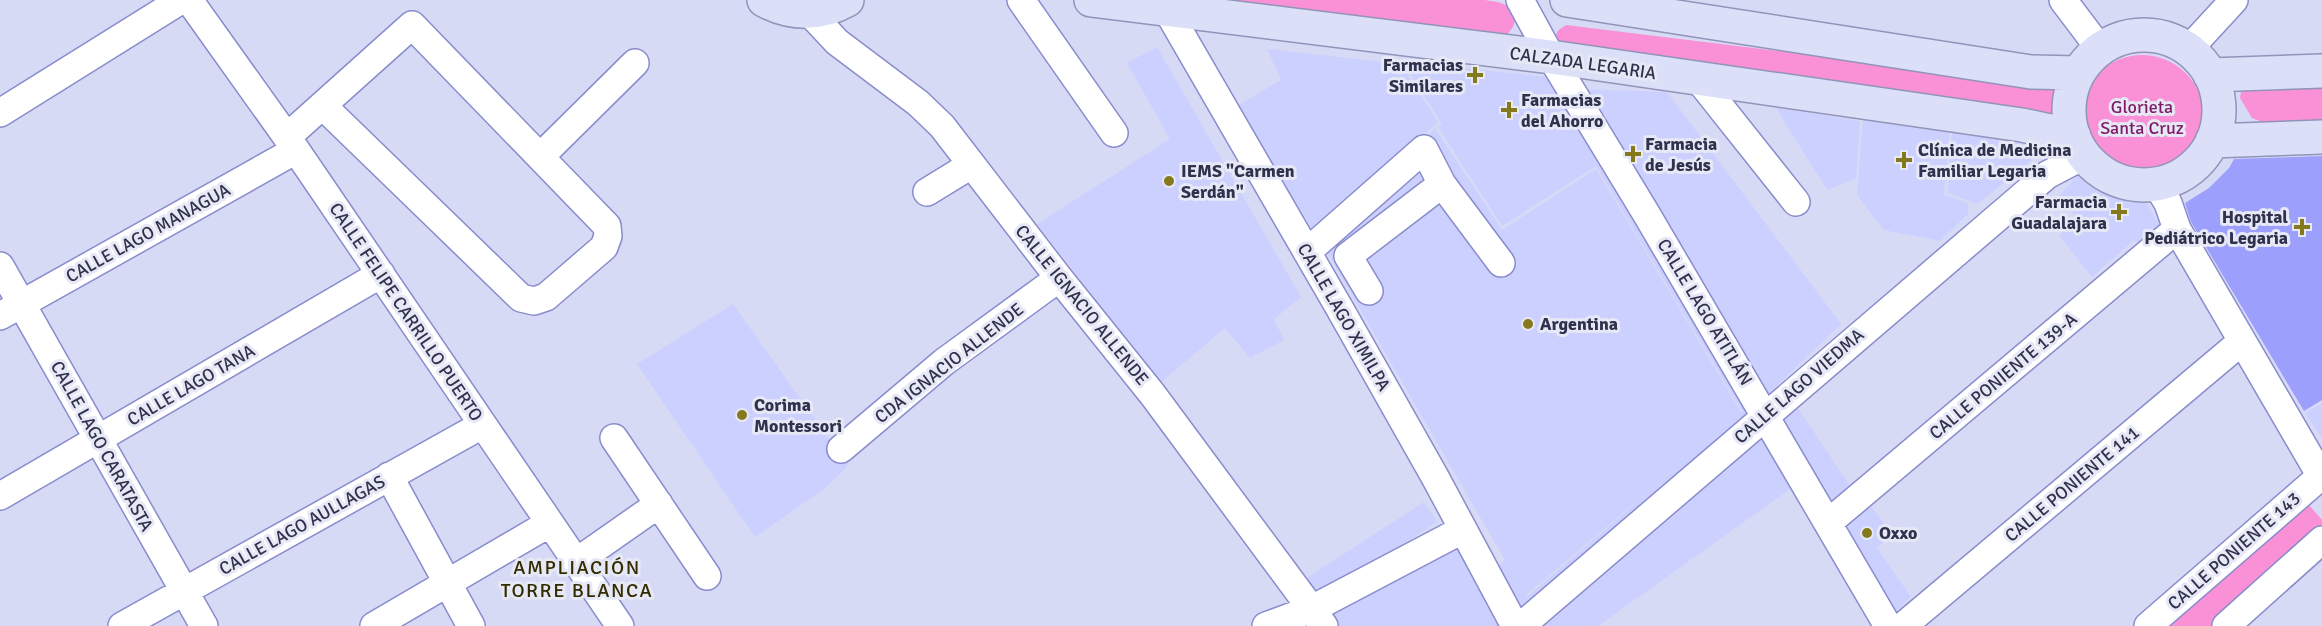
<svg xmlns="http://www.w3.org/2000/svg" width="2322" height="626" viewBox="0 0 2322 626" font-family="Signika,sans-serif">
<rect width="100%" height="100%" fill="#d7daf5"/>
<!-- built -->
<path fill="#ccd0fe" fill-rule="evenodd" d="M 1157,47 L 1301,297 L 1274,319 L 1284,340 L 1250,358 L 1225,328 L 1160,383 L 1037,224 L 1170,139 L 1127,63 Z
M 1267,49 L 1401,64 L 1438,122 L 1314,232 L 1237,106 L 1281,80 Z
M 1403,62 L 1559,78 L 1761,414 L 1524,618 L 1494,568 L 1505,560 L 1317,235 L 1435,128 L 1502,230 L 1596,169 L 1741,412 L 1742,411 L 1596,166 L 1502,226 L 1438,127 L 1442,124 ZM 1683,462 L 1527,597 L 1526,595 Z
M 1577,89 L 1667,92 L 1841,324 L 1762,400 Z
M 1776,108 L 1860,121 L 1856,179 L 1827,190 Z
M 1863,119 L 1950,126 L 1944,195 L 1968,203 L 1968,214 L 1940,241 L 1884,230 L 1857,195 Z
M 1952,127 L 2036,140 L 2045,150 L 1977,204 L 1948,193 Z
M 2080,173 L 2102,190 L 2144,197 L 2163,232 L 2142,248 L 2134,240 L 2092,277 L 2059,235 L 2077,218 L 2058,197 Z
M 733,304 L 848,466 L 824,489 L 755,537 L 637,364 Z
M 1797,396 L 1803,403 L 1798,408 L 1850,486 L 1829,509 L 1774,417 Z
M 2322,403 L 2322,438 L 2305,413 Z
M 1764,427 L 1843,573 L 1790,489 L 1598,626 L 1528,626 Z
M 1424,502 L 1437,522 L 1315,601 L 1302,581 Z
M 1868,503 L 1893,534 L 1877,548 L 1911,597 L 1896,611 L 1840,526 Z
M 1457,536 L 1508,626 L 1333,626 L 1323,613 Z"/>
<!-- green -->
<path fill="#fa91d6" d="M 1201,0 L 1484,0 C 1499,2 1509,2 1516,18 L 1513,27 L 1506,36 Z
M 1566,25 L 2023,81 L 2068,83 L 2063,97 L 2062,125 L 1556,42 C 1555,32 1558,30 1566,25 Z
M2080 117a62 62 0 1 1 124 0a62 62 0 1 1-124 0Z
M 2322,71 L 2322,122 L 2262,122 L 2252,118 L 2240,98 L 2242,87 Z
M 2303,498 L 2322,520 L 2322,530 L 2212,626 L 2161,626 Z"/>
<!-- building -->
<path fill="#9c9ffb" d="M 2322,156 L 2322,400 L 2304,411 L 2191,222 L 2185,203 L 2209,188 L 2229,168 L 2234,159 Z"/>
<g fill="none" stroke-linecap="round" stroke-linejoin="round">
<!-- minor casing -->
<g stroke="#898ccc" stroke-width="30">
<path id="minor" d="M 189,0 L 296,150 L 620,626
M 1021,0 L 1114,133
M 1520,0 L 1551,57 L 1647,215 L 1888,626
M 2063,0 L 2100,49
M 1167,10 L 1340,309 L 1435,477 L 1515,626
M 809,12 L 837,42 L 918,103 L 942,126 L 1059,278 L 1153,395 L 1324,626
M 2188,50 L 2234,0
M 1699,80 L 1796,202
M 0,113 L 181,0
M 287,137 L 412,25 L 607,226 L 608,236 L 604,247 L 546,297 L 534,301 L 521,298 L 323,106
M 540,157 L 635,63
M 2156,184 L 2168,203 L 2177,229 L 2322,478
M 927,192 L 971,165
M 1307,252 L 1424,149 L 1442,184 L 1501,263
M 0,266 L 204,626
M 1369,291 L 1348,256 L 1442,184
M 0,316 L 296,150
M 614,438 L 707,576
M 841,449 L 944,362 L 1059,278
M 389,476 L 471,626
M 0,496 L 381,274
M 1828,523 L 2177,229
M 576,562 L 659,504
M 122,626 L 482,425
M 374,626 L 550,523
M 1266,626 L 1312,609 L 1462,530
M 1521,626 L 2047,175 L 2085,155
M 1903,626 L 2241,342
M 2148,626 L 2321,476
M 2226,626 L 2322,540"/>
</g>
<!-- major casing -->
<g stroke="#9194b9" stroke-width="36">
<path id="major" d="M 764,0 C 791,15 820,15 847,0
M 1091,0 L 1551,57 L 2022,125 L 2074,136
M 1567,0 L 2031,72 L 2078,73
M2069 110a75 75 0 1 1 150 0a75 75 0 1 1-150 0Z
M 2210,75 L 2322,71
M 2212,141 L 2322,137"/>
</g>
<!-- minor -->
<use href="#minor" stroke="#fff" stroke-width="27"/>
<!-- major -->
<use href="#major" stroke="#dcdff8" stroke-width="33"/>
</g>
<!-- markers -->
<g fill="#85791d" stroke="#e6e8f6" stroke-width="2">
<path d="M1472 66h6v6h6v6h-6v6h-6v-6h-6v-6h6z"/>
<path d="M1506 101h6v6h6v6h-6v6h-6v-6h-6v-6h6z"/>
<path d="M1630 145h6v6h6v6h-6v6h-6v-6h-6v-6h6z"/>
<path d="M1901 151h6v6h6v6h-6v6h-6v-6h-6v-6h6z"/>
<circle cx="1169" cy="181" r="6"/>
<path d="M2116 203h6v6h6v6h-6v6h-6v-6h-6v-6h6z"/>
<path d="M2299 218h6v6h6v6h-6v6h-6v-6h-6v-6h6z"/>
<circle cx="1528" cy="324" r="6"/>
<circle cx="742" cy="415" r="6"/>
<circle cx="1867" cy="533" r="6"/>
</g>
<g text-anchor="middle" stroke-width="6" stroke-linejoin="round" paint-order="stroke">
<!-- street labels -->
<g font-size="18" fill="#30314c" stroke="#e6e8f6">
<text transform="translate(1583 63) rotate(8)" y="6">CALZADA LEGARIA</text>
<text transform="translate(148 233) rotate(-29)" y="6">CALLE LAGO MANAGUA</text>
<text transform="translate(1082 305) rotate(51)" y="6">CALLE IGNACIO ALLENDE</text>
<text transform="translate(406 312) rotate(56)" y="6">CALLE FELIPE CARRILLO PUERTO</text>
<text transform="translate(1705 312) rotate(59)" y="6">CALLE LAGO ATITLÁN</text>
<text transform="translate(1344 317) rotate(60)" y="6">CALLE LAGO XIMILPA</text>
<text transform="translate(949 363) rotate(-38)" y="6">CDA IGNACIO ALLENDE</text>
<text transform="translate(2003 376) rotate(-40)" y="6">CALLE PONIENTE 139-A</text>
<text transform="translate(191 385) rotate(-30)" y="6">CALLE LAGO TANA</text>
<text transform="translate(1799 386) rotate(-41)" y="6">CALLE LAGO VIEDMA</text>
<text transform="translate(102 446) rotate(61)" y="6">CALLE LAGO CARATASTA</text>
<text transform="translate(2072 484) rotate(-40)" y="6">CALLE PONIENTE 141</text>
<text transform="translate(302 525) rotate(-29)" y="6">CALLE LAGO AULLAGAS</text>
<text transform="translate(2234 551) rotate(-41)" y="6">CALLE PONIENTE 143</text>
</g>
<!-- poi labels -->
<g font-size="18" font-weight="bold" fill="#30314c" stroke="#e6e8f6" text-anchor="start">
<text x="1463" y="71" text-anchor="end">Farmacias<tspan x="1463" dy="21">Similares</tspan></text>
<text x="1521" y="106">Farmacias<tspan x="1521" dy="21">del Ahorro</tspan></text>
<text x="1645" y="150">Farmacia<tspan x="1645" dy="21">de Jesús</tspan></text>
<text x="1918" y="156">Clínica de Medicina<tspan x="1918" dy="21">Familiar Legaria</tspan></text>
<text x="1181" y="177">IEMS "Carmen<tspan x="1181" dy="21">Serdán"</tspan></text>
<text x="2107" y="208" text-anchor="end">Farmacia<tspan x="2107" dy="21">Guadalajara</tspan></text>
<text x="2288" y="223" text-anchor="end">Hospital<tspan x="2288" dy="21">Pediátrico Legaria</tspan></text>
<text x="1540" y="330">Argentina</text>
<text x="754" y="411">Corima<tspan x="754" dy="21">Montessori</tspan></text>
<text x="1879" y="539">Oxxo</text>
</g>
<!-- park labels -->
<g font-size="18" fill="#7f1a65" stroke="#e6e8f6">
<text x="2142" y="113">Glorieta<tspan x="2142" dy="21">Santa Cruz</tspan></text>
</g>
<!-- neighbourhood labels -->
<g font-size="20" letter-spacing="1.5" fill="#322c00" stroke="#e6e8f6">
<text x="577" y="574">AMPLIACIÓN<tspan x="577" dy="23">TORRE BLANCA</tspan></text>
</g>
</g>
</svg>
